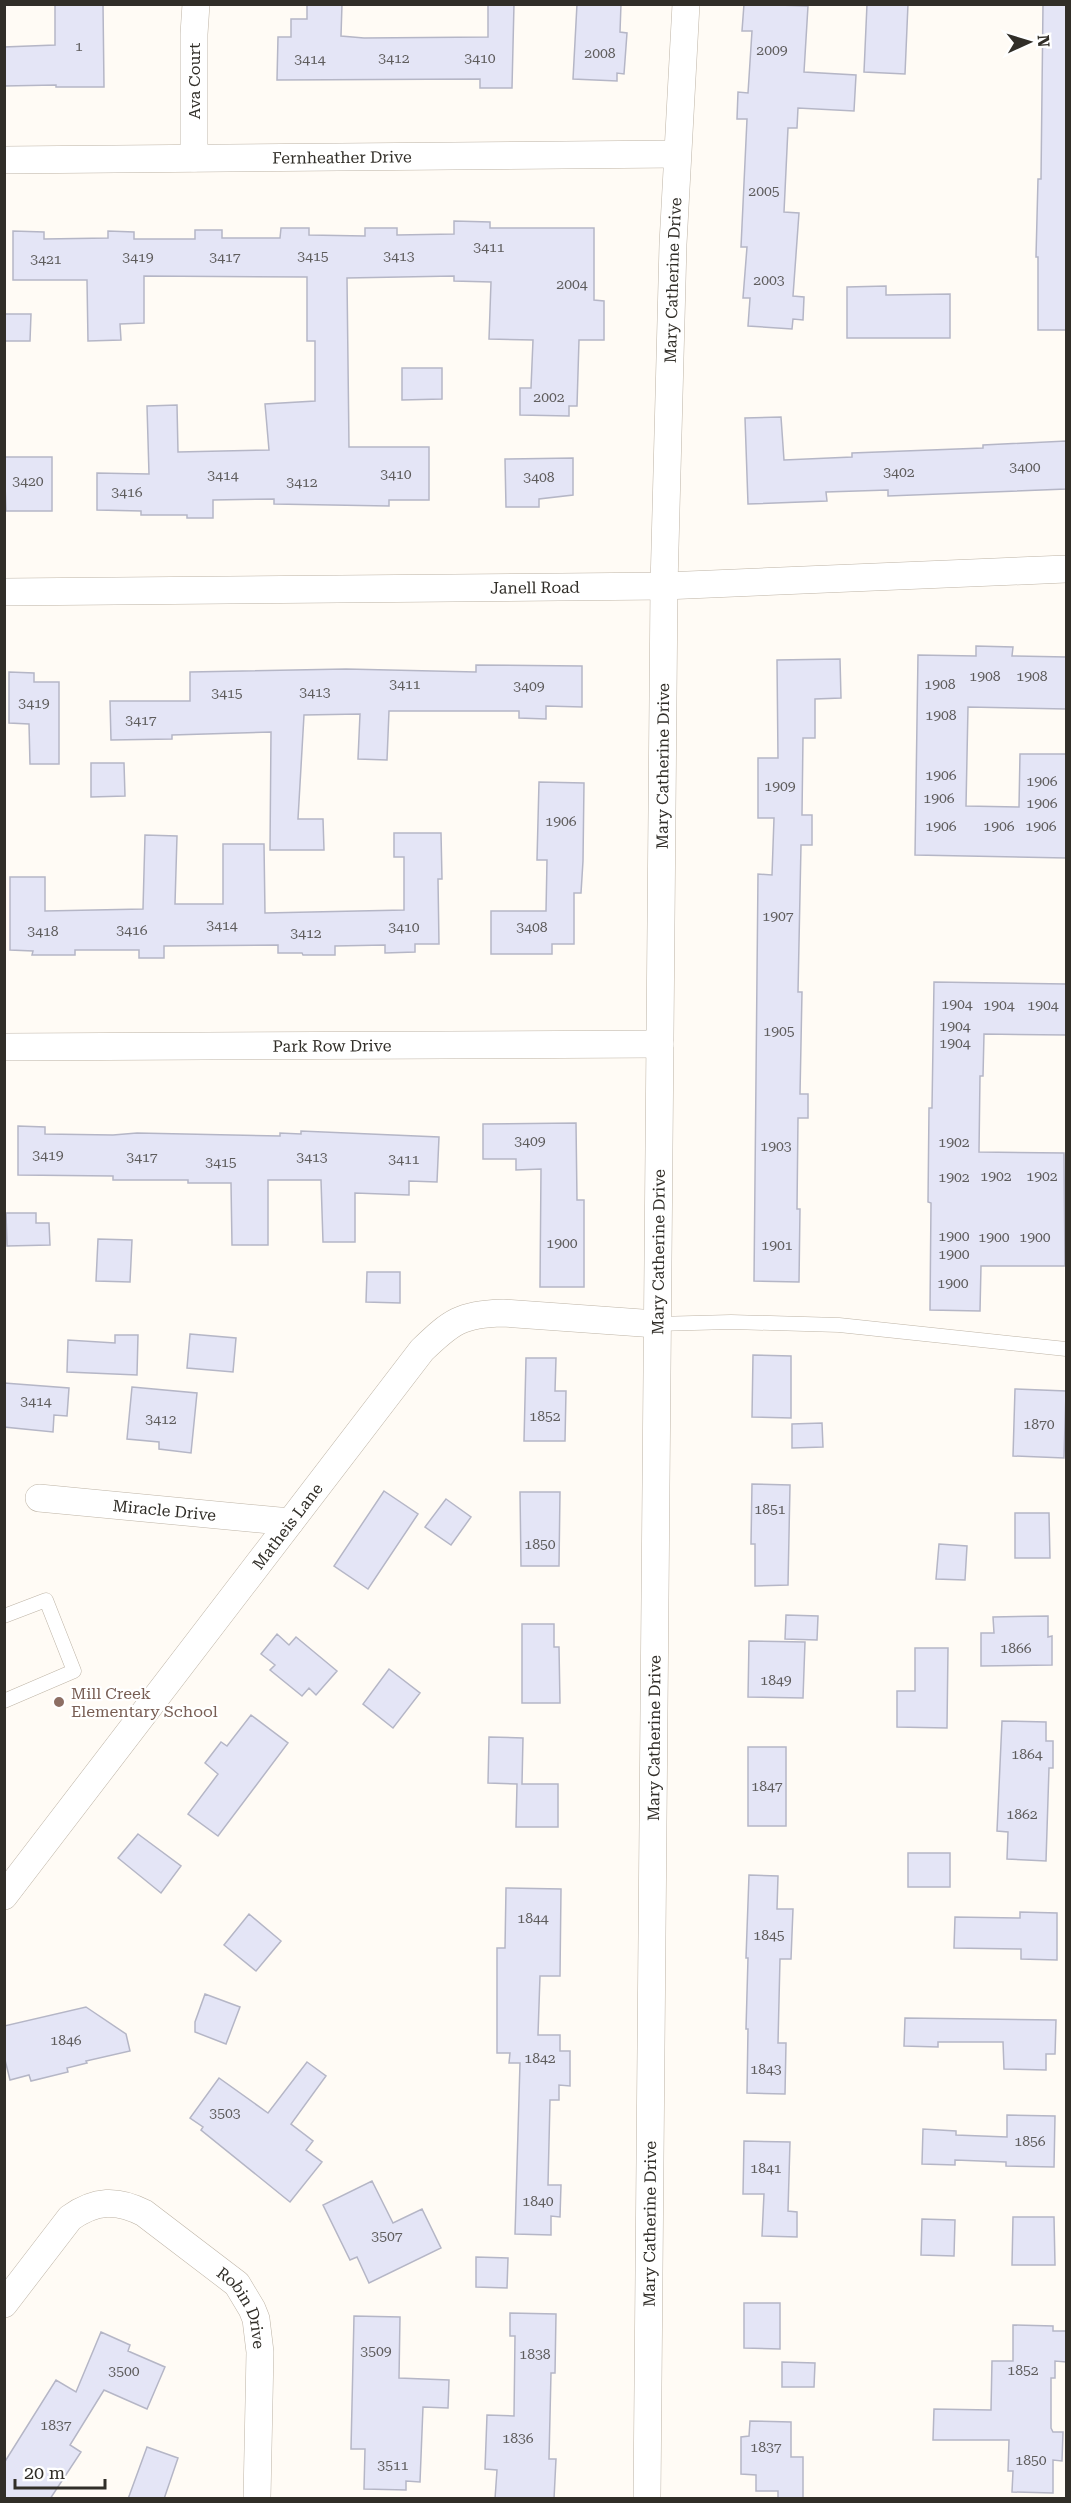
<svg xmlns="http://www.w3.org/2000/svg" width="1071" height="2503" viewBox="0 0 1071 2503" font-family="'Roboto Serif',serif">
<rect width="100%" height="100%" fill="#fffbf5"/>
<!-- building -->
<path fill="#e4e5f6" stroke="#b5b6c6" stroke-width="1.5" d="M 55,4 L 103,4 L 104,87 L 56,87 L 56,85 L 4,86 L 4,47 L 55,45 Z
M 307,4 L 342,4 L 341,36 L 364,38 L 488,37 L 488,4 L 514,4 L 512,88 L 480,88 L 480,79 L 277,80 L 278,37 L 291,37 L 291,19 L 307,19 Z
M 577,4 L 621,4 L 620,32 L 627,33 L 624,74 L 617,73 L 617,81 L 573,79 Z
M 744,4 L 808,6 L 804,72 L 856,75 L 854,111 L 798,108 L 797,128 L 788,128 L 784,212 L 799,213 L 793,296 L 804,297 L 803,320 L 793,319 L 792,329 L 748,326 L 750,298 L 743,298 L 747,247 L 741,247 L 747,119 L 737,119 L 738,92 L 748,93 L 752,31 L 742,31 Z
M 867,4 L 908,4 L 905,74 L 864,72 Z
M 1043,4 L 1066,4 L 1066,330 L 1038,330 L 1038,257 L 1036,257 L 1038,179 L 1041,179 Z
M 454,221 L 490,222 L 490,228 L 594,228 L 594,300 L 604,301 L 604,340 L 579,340 L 577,406 L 569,406 L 569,416 L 520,415 L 520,388 L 531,388 L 533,340 L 489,339 L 491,282 L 454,281 L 454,276 L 347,278 L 349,447 L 429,447 L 429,500 L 389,500 L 389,506 L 274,504 L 274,499 L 213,500 L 213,518 L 187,518 L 187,515 L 141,515 L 141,511 L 97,510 L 97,473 L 149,474 L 147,406 L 177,405 L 178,452 L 269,450 L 265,404 L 315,401 L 315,341 L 307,341 L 307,277 L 144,276 L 144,323 L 120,324 L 121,340 L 88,341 L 87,280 L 13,280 L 13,231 L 44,232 L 44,239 L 108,238 L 108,231 L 134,232 L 134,239 L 195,239 L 195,230 L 222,230 L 222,238 L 280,238 L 281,228 L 309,228 L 309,235 L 365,236 L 365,228 L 397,228 L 397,235 L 454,234 Z
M 886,286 L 886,295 L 950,294 L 950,338 L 847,338 L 847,287 Z
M 4,314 L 31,314 L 30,341 L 4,341 Z
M 402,368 L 442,368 L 442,399 L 402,400 Z
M 781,417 L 784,460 L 852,457 L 852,453 L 983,448 L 983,445 L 1066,441 L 1066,489 L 888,496 L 888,490 L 826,492 L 827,501 L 748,504 L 745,418 Z
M 4,457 L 52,457 L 52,511 L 6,511 Z
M 573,458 L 573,495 L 539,499 L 539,507 L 506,507 L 505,459 Z
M 976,646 L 1013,647 L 1012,656 L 1066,657 L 1066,709 L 968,707 L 966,806 L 1019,807 L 1020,754 L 1066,754 L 1066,858 L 915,855 L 918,655 L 976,656 Z
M 840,659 L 841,698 L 815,699 L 815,738 L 803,738 L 802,815 L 812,815 L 812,845 L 801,845 L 798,992 L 802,992 L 800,1094 L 808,1094 L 808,1118 L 798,1118 L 797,1209 L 800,1209 L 799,1282 L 754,1281 L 758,874 L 772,875 L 774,818 L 758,818 L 758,758 L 778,758 L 777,660 Z
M 476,665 L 582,666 L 582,707 L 546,706 L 546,719 L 519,718 L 519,711 L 389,711 L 387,760 L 358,759 L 360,714 L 304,715 L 298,819 L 323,819 L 324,850 L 270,850 L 271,732 L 172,735 L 172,739 L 111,740 L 110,701 L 190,701 L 190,672 L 346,669 L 476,672 Z
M 9,672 L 34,673 L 34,682 L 59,682 L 59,764 L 30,764 L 29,724 L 9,723 Z
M 91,763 L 124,763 L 125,796 L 91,797 Z
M 539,782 L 584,783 L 583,861 L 581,893 L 574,893 L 574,944 L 552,944 L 552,954 L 491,954 L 491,911 L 546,911 L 547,860 L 537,860 Z
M 394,833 L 441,833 L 442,879 L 438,879 L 439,944 L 415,944 L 415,952 L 385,953 L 385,945 L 335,946 L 335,955 L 303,955 L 302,953 L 278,953 L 278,945 L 164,946 L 164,958 L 139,958 L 139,950 L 75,950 L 75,955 L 32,955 L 33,951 L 10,950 L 10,877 L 45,877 L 45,911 L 143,909 L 145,835 L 177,836 L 175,904 L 223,904 L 223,844 L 264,844 L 265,913 L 404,910 L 404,857 L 394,857 Z
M 934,982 L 1066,984 L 1066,1035 L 984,1034 L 983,1076 L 980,1076 L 979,1152 L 1064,1153 L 1065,1266 L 981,1266 L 980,1311 L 930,1310 L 931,1203 L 928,1202 L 929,1108 L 932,1108 Z
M 576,1123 L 577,1200 L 584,1200 L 584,1287 L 540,1287 L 541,1169 L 516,1170 L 516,1159 L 483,1159 L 483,1124 Z
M 18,1126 L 45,1127 L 45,1134 L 113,1135 L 137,1133 L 280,1136 L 280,1133 L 301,1134 L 301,1131 L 439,1137 L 437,1182 L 409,1181 L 409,1195 L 355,1193 L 355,1242 L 323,1242 L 321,1180 L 268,1180 L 268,1245 L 232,1245 L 231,1183 L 188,1183 L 188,1180 L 113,1180 L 113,1176 L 18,1175 Z
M 6,1213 L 36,1213 L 36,1223 L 49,1223 L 50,1245 L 7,1246 Z
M 98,1239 L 132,1240 L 130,1282 L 96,1281 Z
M 367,1272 L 400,1272 L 400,1303 L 366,1302 Z
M 190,1334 L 236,1338 L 233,1372 L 187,1368 Z
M 115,1335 L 138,1335 L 137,1375 L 67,1372 L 68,1340 L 115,1343 Z
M 753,1355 L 791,1356 L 791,1418 L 752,1417 Z
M 526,1358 L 556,1358 L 555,1391 L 566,1391 L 565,1441 L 524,1441 Z
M 4,1383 L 69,1388 L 67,1416 L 54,1415 L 53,1432 L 4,1427 Z
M 132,1387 L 197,1393 L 191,1453 L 159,1449 L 159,1442 L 127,1439 Z
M 1015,1389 L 1066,1391 L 1064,1458 L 1013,1456 Z
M 822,1423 L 823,1447 L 792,1448 L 792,1424 Z
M 752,1484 L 790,1485 L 788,1585 L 755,1586 L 755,1544 L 751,1544 Z
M 384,1491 L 418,1514 L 368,1589 L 334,1566 Z
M 520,1492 L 560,1492 L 559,1566 L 521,1566 Z
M 446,1499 L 471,1517 L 451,1545 L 425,1527 Z
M 1015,1513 L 1049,1513 L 1050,1558 L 1015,1558 Z
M 939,1544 L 967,1546 L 965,1580 L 936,1579 Z
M 786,1615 L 818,1616 L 817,1640 L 785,1639 Z
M 1048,1616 L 1048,1637 L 1052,1636 L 1052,1665 L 981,1666 L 981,1633 L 994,1633 L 993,1617 Z
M 522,1624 L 554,1624 L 554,1647 L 559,1647 L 560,1703 L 522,1703 Z
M 277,1634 L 289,1645 L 296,1637 L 337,1671 L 316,1695 L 309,1688 L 302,1696 L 270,1670 L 275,1665 L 261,1654 Z
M 749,1641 L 805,1642 L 803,1698 L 748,1697 Z
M 915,1648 L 948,1648 L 947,1728 L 897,1727 L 897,1691 L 915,1691 Z
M 389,1669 L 420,1693 L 393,1728 L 363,1704 Z
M 251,1715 L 288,1743 L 218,1836 L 188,1814 L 218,1774 L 205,1763 L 221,1742 L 227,1746 Z
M 1002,1721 L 1046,1722 L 1046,1741 L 1053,1741 L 1053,1768 L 1049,1768 L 1046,1861 L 1007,1859 L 1008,1832 L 997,1831 Z
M 489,1737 L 523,1738 L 522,1784 L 558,1784 L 558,1827 L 516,1827 L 517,1784 L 488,1783 Z
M 748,1747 L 786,1747 L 786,1826 L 748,1826 Z
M 138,1834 L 181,1866 L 161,1893 L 118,1858 Z
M 908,1853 L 950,1853 L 950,1887 L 908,1887 Z
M 749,1875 L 778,1876 L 777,1909 L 793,1909 L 791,1959 L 780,1959 L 778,2043 L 786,2043 L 785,2094 L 747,2093 L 748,2029 L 746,2029 L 748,1958 L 746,1958 Z
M 506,1888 L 561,1889 L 560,1976 L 540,1976 L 538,2035 L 560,2035 L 560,2051 L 570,2051 L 570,2086 L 559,2085 L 559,2100 L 550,2100 L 548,2185 L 561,2185 L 560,2217 L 551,2216 L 551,2235 L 515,2234 L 520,2063 L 509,2063 L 510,2053 L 497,2053 L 497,1948 L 505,1948 Z
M 1020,1912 L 1057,1913 L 1057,1960 L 1021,1959 L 1021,1949 L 954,1948 L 955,1917 L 1020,1918 Z
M 249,1914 L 281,1941 L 256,1971 L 224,1945 Z
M 205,1994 L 240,2007 L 226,2044 L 195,2032 L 195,2022 Z
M 86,2007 L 126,2034 L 130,2051 L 86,2061 L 87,2063 L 67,2068 L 68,2072 L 31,2081 L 29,2075 L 10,2080 L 4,2056 L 4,2026 Z
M 905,2018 L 1056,2020 L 1055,2054 L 1046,2054 L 1046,2070 L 1004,2069 L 1003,2042 L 938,2042 L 938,2047 L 904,2046 Z
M 307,2062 L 326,2076 L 291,2124 L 313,2141 L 306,2150 L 322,2162 L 290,2202 L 201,2130 L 203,2127 L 190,2118 L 219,2078 L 268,2113 Z
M 1007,2115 L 1055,2116 L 1054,2167 L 1006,2166 L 1006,2162 L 955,2160 L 955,2165 L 922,2164 L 923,2129 L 956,2131 L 956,2135 L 1007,2137 Z
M 744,2141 L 790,2142 L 788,2211 L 797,2212 L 797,2237 L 762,2236 L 764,2194 L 743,2194 Z
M 372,2181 L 393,2223 L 422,2209 L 441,2248 L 369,2283 L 357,2257 L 350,2260 L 323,2205 Z
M 1013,2217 L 1054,2217 L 1055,2265 L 1012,2265 Z
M 922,2219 L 955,2220 L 954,2256 L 921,2255 Z
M 476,2257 L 508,2258 L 507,2288 L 476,2287 Z
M 744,2303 L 780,2303 L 780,2349 L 744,2348 Z
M 510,2313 L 556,2314 L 555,2373 L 551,2373 L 549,2459 L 556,2459 L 554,2499 L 495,2499 L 497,2470 L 485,2469 L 487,2415 L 514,2416 L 515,2336 L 510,2336 Z
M 354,2316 L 400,2317 L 399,2378 L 449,2380 L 448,2408 L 423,2407 L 420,2482 L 406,2481 L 406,2490 L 364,2489 L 365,2449 L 351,2449 Z
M 1013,2325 L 1053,2326 L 1053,2331 L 1066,2331 L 1066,2362 L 1055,2361 L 1055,2378 L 1051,2378 L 1051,2428 L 1053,2432 L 1063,2432 L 1062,2461 L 1053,2460 L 1053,2493 L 1012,2492 L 1013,2471 L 1008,2471 L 1009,2440 L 933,2440 L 934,2409 L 991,2410 L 992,2361 L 1013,2361 Z
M 101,2332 L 130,2345 L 128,2351 L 165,2367 L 147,2409 L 104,2390 L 70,2445 L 81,2452 L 50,2499 L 4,2499 L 4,2463 L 56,2380 L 76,2392 Z
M 782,2362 L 815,2363 L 814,2387 L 782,2387 Z
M 750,2421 L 791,2422 L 791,2457 L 803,2457 L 803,2499 L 778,2499 L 778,2491 L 756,2491 L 756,2475 L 741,2474 L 741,2437 L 749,2436 Z
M 147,2447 L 178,2458 L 164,2499 L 128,2499 Z"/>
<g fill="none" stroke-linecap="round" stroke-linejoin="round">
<!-- service casing -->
<g stroke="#beb4a6" stroke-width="15">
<path id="service" d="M 656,1324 L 731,1322 L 839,1325 L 1066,1349
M 4,1616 L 46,1600 L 74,1671 L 4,1701"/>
</g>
<!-- minor casing -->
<g stroke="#beb4a6" stroke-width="28">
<g id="minor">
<path d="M 194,158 L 194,34 L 196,4"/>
<path id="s1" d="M 4,160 L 677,154"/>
<path id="s2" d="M 4,592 L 664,586 L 1066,569"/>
<path id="s3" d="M 4,1047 L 660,1044"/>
<path id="s4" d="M 39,1498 L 290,1522"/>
<path id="s5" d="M 4,1896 L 422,1350 C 451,1322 461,1314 503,1313 L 656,1324"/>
<path id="s6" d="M 4,2304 L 70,2218 C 95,2200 117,2199 144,2213 L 237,2284 L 252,2309 L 256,2319 L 260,2352 L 257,2498"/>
<path id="s7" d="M 647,2498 L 664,586 L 673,244 L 686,4"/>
</g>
</g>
<!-- service -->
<use href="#service" stroke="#fff" stroke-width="14"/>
<!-- minor -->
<use href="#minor" stroke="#fff" stroke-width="27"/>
</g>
<!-- markers -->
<circle fill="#8d6e63" stroke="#fff" stroke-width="2" cx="59" cy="1702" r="6"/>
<g text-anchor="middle" stroke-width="4.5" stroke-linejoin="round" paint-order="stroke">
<!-- number labels -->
<g font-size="14" fill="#5e5c5c">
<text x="79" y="51">1</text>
<text x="772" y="55">2009</text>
<text x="600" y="58">2008</text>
<text x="394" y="63">3412</text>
<text x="480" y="63">3410</text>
<text x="310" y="64">3414</text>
<text x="764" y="196">2005</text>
<text x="489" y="252">3411</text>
<text x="313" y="261">3415</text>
<text x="399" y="261">3413</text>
<text x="138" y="262">3419</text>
<text x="225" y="262">3417</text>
<text x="46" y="264">3421</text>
<text x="769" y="285">2003</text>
<text x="572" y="289">2004</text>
<text x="549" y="402">2002</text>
<text x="1025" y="472">3400</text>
<text x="899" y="477">3402</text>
<text x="396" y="479">3410</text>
<text x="223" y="480">3414</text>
<text x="539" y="482">3408</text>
<text x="28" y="486">3420</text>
<text x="302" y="487">3412</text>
<text x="127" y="497">3416</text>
<text x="985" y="681">1908</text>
<text x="1032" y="681">1908</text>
<text x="405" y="689">3411</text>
<text x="940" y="689">1908</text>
<text x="529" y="691">3409</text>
<text x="315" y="697">3413</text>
<text x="227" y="698">3415</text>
<text x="34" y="708">3419</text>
<text x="941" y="720">1908</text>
<text x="141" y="725">3417</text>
<text x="941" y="780">1906</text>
<text x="1042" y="786">1906</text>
<text x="780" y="791">1909</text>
<text x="939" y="803">1906</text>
<text x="1042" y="808">1906</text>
<text x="561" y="826">1906</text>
<text x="941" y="831">1906</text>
<text x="999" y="831">1906</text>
<text x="1041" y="831">1906</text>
<text x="778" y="921">1907</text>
<text x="222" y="930">3414</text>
<text x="404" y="932">3410</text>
<text x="532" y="932">3408</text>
<text x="132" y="935">3416</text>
<text x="43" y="936">3418</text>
<text x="306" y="938">3412</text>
<text x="957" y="1009">1904</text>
<text x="999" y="1010">1904</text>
<text x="1043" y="1010">1904</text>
<text x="955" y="1031">1904</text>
<text x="779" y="1036">1905</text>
<text x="955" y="1048">1904</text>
<text x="530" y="1146">3409</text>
<text x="954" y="1147">1902</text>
<text x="776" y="1151">1903</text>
<text x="48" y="1160">3419</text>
<text x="142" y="1162">3417</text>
<text x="312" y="1162">3413</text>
<text x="404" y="1164">3411</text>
<text x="221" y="1167">3415</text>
<text x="996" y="1181">1902</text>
<text x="1042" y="1181">1902</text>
<text x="954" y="1182">1902</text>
<text x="954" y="1241">1900</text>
<text x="994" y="1242">1900</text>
<text x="1035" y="1242">1900</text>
<text x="562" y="1248">1900</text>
<text x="777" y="1250">1901</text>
<text x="954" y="1259">1900</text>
<text x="953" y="1288">1900</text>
<text x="36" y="1406">3414</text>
<text x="545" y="1421">1852</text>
<text x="161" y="1424">3412</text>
<text x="1039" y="1429">1870</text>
<text x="770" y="1514">1851</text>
<text x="540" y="1549">1850</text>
<text x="1016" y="1653">1866</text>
<text x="776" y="1685">1849</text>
<text x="1027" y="1759">1864</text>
<text x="767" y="1791">1847</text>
<text x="1022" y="1819">1862</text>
<text x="533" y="1923">1844</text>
<text x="769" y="1940">1845</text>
<text x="66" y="2045">1846</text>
<text x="540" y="2063">1842</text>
<text x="766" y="2074">1843</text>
<text x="225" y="2118">3503</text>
<text x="1030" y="2146">1856</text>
<text x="766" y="2173">1841</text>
<text x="538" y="2206">1840</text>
<text x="387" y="2241">3507</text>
<text x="376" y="2356">3509</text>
<text x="535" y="2359">1838</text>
<text x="1023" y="2375">1852</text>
<text x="124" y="2376">3500</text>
<text x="56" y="2430">1837</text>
<text x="518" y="2443">1836</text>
<text x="766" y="2452">1837</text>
<text x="1031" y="2465">1850</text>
<text x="393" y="2470">3511</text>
</g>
<!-- street labels -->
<g font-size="16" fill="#312e28" stroke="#fff">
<text transform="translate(194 81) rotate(-90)" y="6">Ava Court</text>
<text dy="6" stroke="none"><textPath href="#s1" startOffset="338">Fernheather Drive</textPath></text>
<text dy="6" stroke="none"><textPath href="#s7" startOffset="2218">Mary Catherine Drive</textPath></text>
<text dy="6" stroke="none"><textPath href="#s2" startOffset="531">Janell Road</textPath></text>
<text dy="6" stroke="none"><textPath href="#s7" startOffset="1732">Mary Catherine Drive</textPath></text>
<text dy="6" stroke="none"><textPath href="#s3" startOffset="328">Park Row Drive</textPath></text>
<text dy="6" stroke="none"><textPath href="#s7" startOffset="1246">Mary Catherine Drive</textPath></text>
<text dy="6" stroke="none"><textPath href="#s4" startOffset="126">Miracle Drive</textPath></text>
<text dy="6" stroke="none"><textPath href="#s5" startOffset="466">Matheis Lane</textPath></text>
<text dy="6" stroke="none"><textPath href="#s7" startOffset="760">Mary Catherine Drive</textPath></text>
<text dy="6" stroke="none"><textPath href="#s7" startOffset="274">Mary Catherine Drive</textPath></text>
<text dy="6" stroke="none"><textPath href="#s6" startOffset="328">Robin Drive</textPath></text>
</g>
<!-- education labels -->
<g font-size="16" fill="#785e54" stroke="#fff" text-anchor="start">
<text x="71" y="1699">Mill Creek<tspan x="71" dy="18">Elementary School</tspan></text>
</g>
</g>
<!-- border -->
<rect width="1071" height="2503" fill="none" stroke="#312e28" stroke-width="12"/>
<!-- north arrow -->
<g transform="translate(1029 42) rotate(86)" stroke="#ffffff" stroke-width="4.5" paint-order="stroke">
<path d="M0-4.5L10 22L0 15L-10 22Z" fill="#312e28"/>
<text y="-9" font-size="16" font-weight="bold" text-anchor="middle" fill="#312e28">N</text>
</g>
<!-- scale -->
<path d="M15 2479v9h90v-9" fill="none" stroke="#312e28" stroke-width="3"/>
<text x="24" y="2479" font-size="18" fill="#312e28" stroke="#ffffff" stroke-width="4.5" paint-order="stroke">20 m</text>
</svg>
